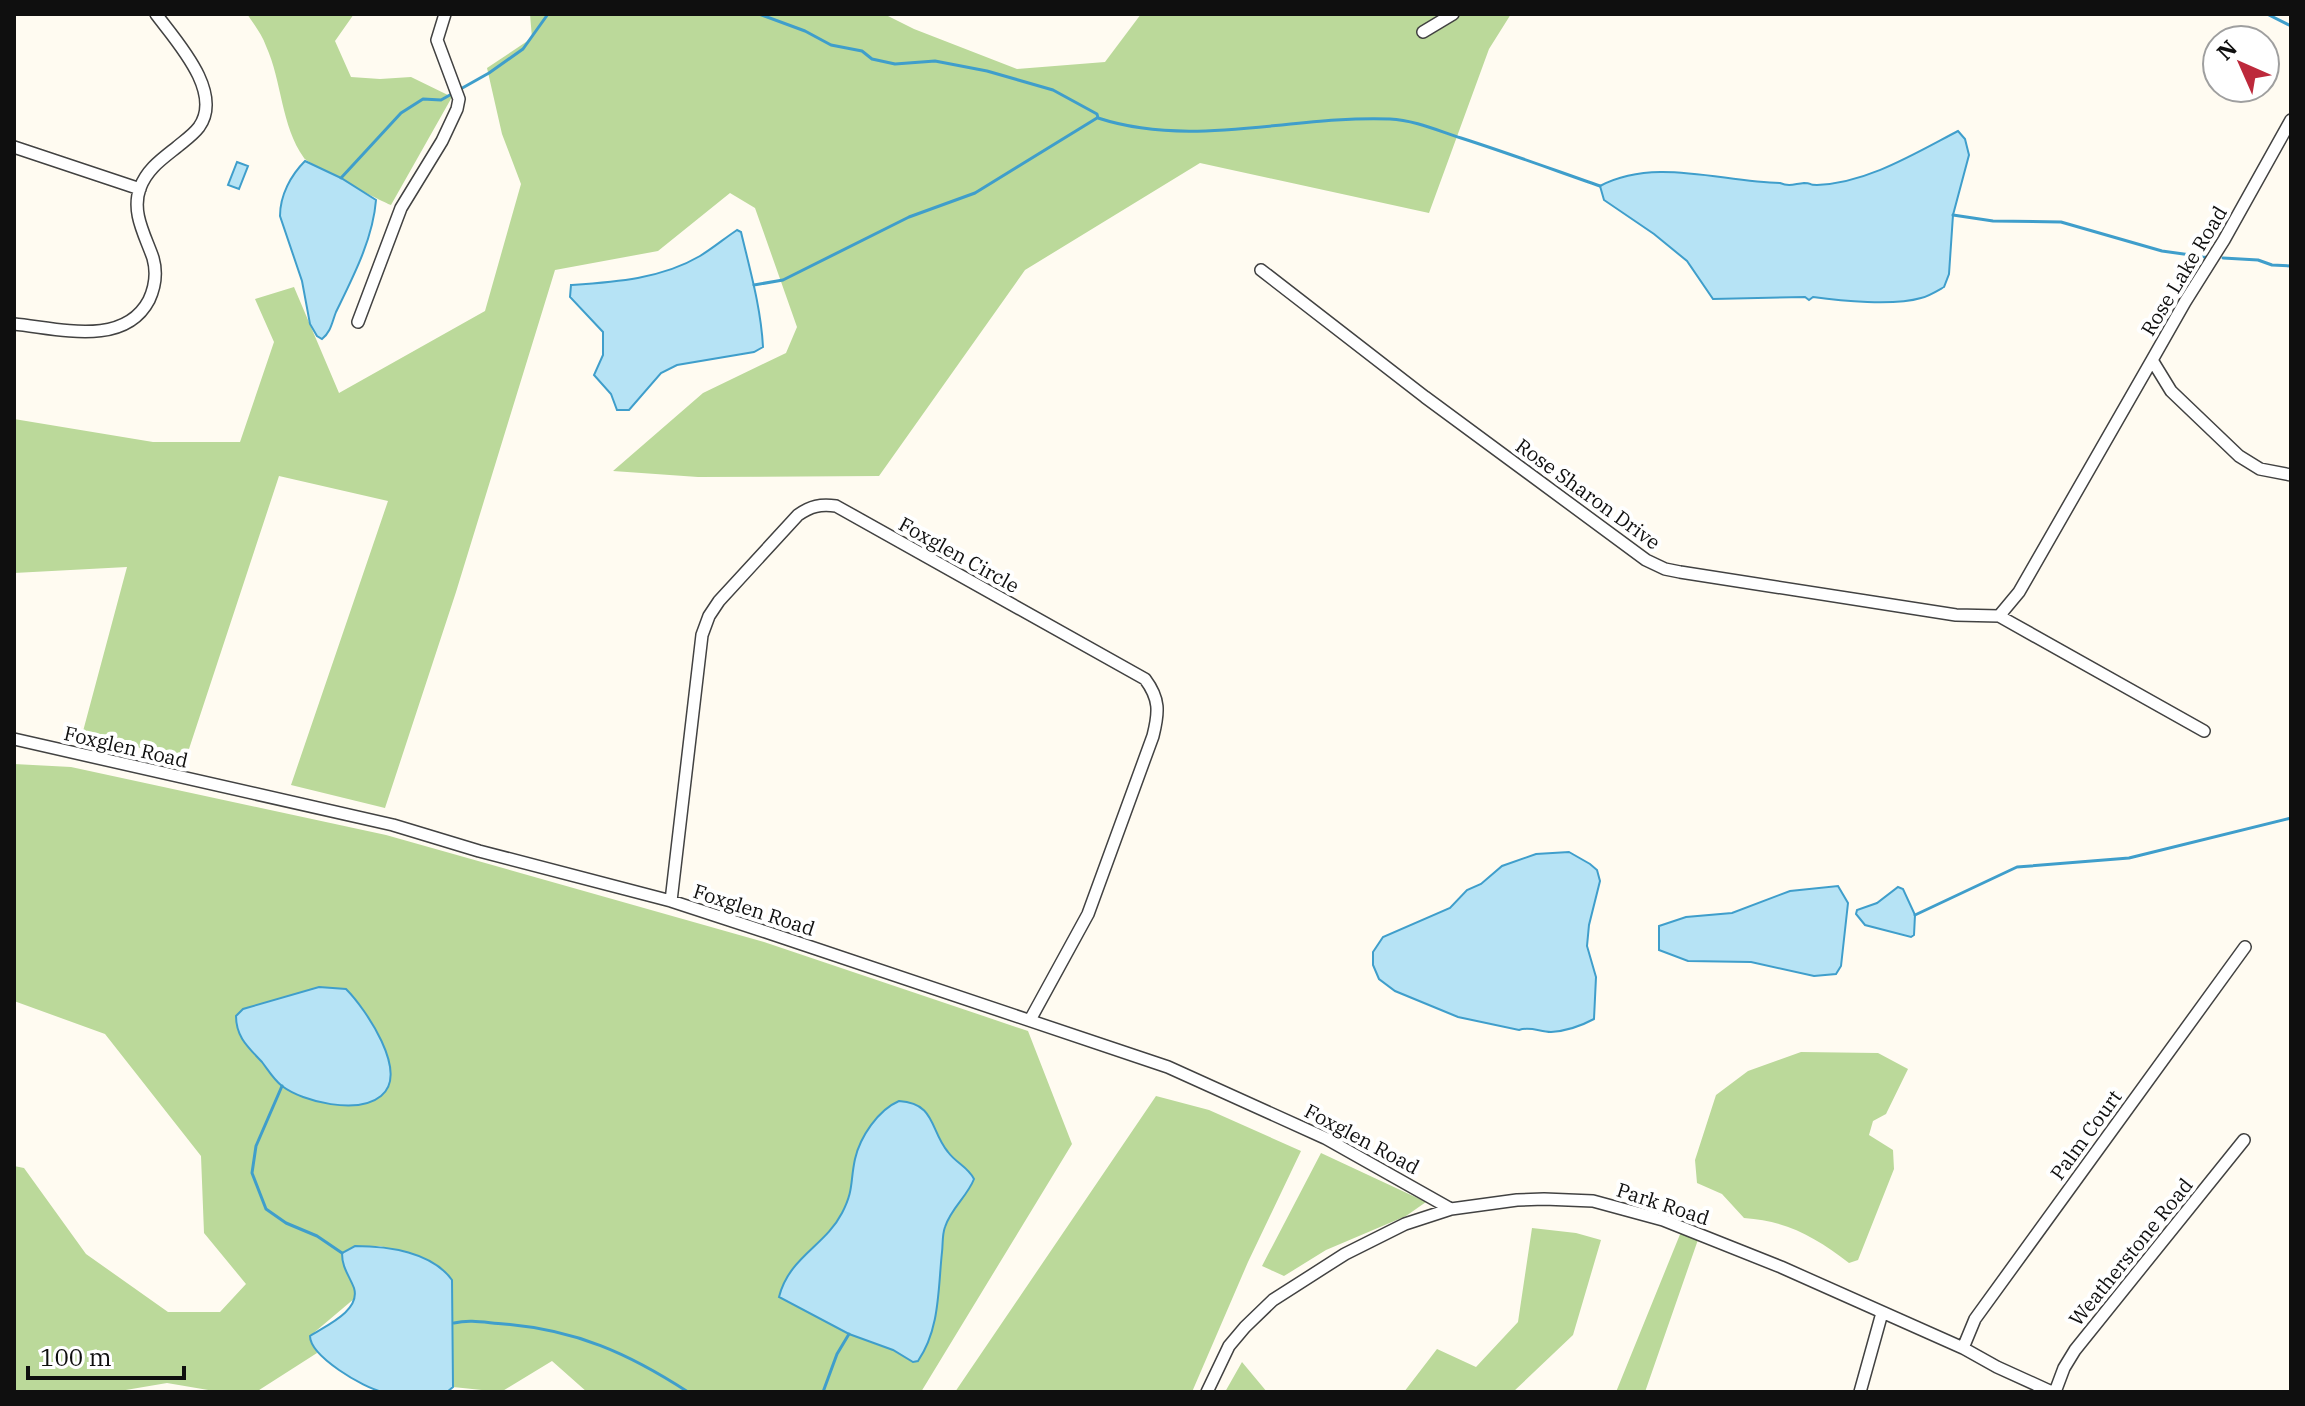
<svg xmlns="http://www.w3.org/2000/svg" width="2305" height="1406" viewBox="0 0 2305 1406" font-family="'IBM Plex Serif',serif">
<rect width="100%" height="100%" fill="#fffbf1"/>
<!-- forest -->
<path fill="#bbd99a" d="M 247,14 L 354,14 L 335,41 L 351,77 L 380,79 L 411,77 L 452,97 L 391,205 C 381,201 308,164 304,158 C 281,126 282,81 266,46 C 262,35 254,24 247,14 Z
M 530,14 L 884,14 L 914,29 L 1017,69 L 1105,62 L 1141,14 L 1511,14 L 1489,49 L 1429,213 L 1200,163 L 1025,270 L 879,476 L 698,477 L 613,471 L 703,393 L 786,353 L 797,327 L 755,208 L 730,193 L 658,251 L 555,270 L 456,592 L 385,808 L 291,785 L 388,501 L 279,476 L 186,758 L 82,735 L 127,567 L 14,573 L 14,419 L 153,442 L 240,442 L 274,342 L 255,299 L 294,287 L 339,393 L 485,311 L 521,184 L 502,134 L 487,68 L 532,38 Z
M 14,764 L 71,767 L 386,835 L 764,942 L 1028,1031 L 1072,1144 L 921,1392 L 587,1392 L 552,1361 L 501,1392 L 453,1387 L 452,1280 L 429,1260 L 380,1246 L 355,1246 L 355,1298 L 310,1336 L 317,1353 L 256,1392 L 220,1392 L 167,1383 L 114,1392 L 14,1392 L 14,1166 L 24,1168 L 86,1254 L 168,1312 L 220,1312 L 246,1284 L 204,1233 L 201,1156 L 105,1034 L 14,1001 Z
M 1801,1052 L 1878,1053 L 1908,1069 L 1886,1114 L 1873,1121 L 1869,1135 L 1893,1150 L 1894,1169 L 1858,1260 L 1849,1263 C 1815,1237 1787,1221 1744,1218 L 1722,1194 L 1697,1183 L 1695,1160 L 1716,1095 L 1748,1071 Z
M 1156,1096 L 1209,1110 L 1301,1151 L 1248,1262 L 1192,1392 L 955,1392 Z
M 1321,1153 L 1426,1202 L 1406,1216 L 1326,1250 L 1284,1276 L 1262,1266 Z
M 1683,1227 L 1700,1234 L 1645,1392 L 1616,1392 Z
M 1532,1228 L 1576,1233 L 1601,1240 L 1573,1335 L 1513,1392 L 1404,1392 L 1437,1349 L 1476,1367 L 1518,1322 Z
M 1242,1362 L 1267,1392 L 1225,1392 Z"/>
<!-- water -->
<path fill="#b6e3f5" stroke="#3f9ecb" stroke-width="2" d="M 1958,131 L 1965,139 L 1969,155 L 1953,215 L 1949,274 L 1944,287 C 1937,291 1929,296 1921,298 C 1894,306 1841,301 1813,297 L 1809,300 L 1805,297 L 1713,299 L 1687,261 L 1654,234 L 1604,200 L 1600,186 C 1655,157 1721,182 1780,183 C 1790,187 1794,184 1804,183 C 1813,183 1807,185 1817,185 C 1867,183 1914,154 1958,131 Z
M 305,161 L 341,178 L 376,200 C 373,239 353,277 336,312 C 332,322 331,332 322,339 L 317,336 L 310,324 L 302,281 L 280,216 C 280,195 291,175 305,161 Z
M 237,162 L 248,166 L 239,189 L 228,185 Z
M 737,230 L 741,232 C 750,270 761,308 763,347 L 754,352 L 677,365 L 661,373 L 629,410 L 617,410 L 611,394 L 594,375 L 603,355 L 603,332 L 570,297 L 571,285 C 615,282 661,279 700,256 C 713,248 725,238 737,230 Z
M 1569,852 L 1590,864 L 1597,870 L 1600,881 L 1589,925 L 1587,946 L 1596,977 L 1594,1019 C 1581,1026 1566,1031 1551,1032 C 1540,1032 1530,1026 1519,1030 L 1458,1017 L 1395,991 L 1379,979 L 1373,965 L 1373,952 L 1383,937 L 1450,908 L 1467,890 L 1481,884 L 1502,866 L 1536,854 Z
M 1838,886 L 1848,903 L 1841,966 L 1836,974 L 1814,976 L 1751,962 L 1688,961 L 1659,950 L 1659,926 L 1686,917 L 1732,913 L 1790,891 Z
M 1898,887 L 1903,889 L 1915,915 L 1914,935 L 1911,937 L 1865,925 L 1856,914 L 1857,910 L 1877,903 Z
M 319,987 L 346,989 C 365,1008 410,1073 381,1096 C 358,1115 303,1102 282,1086 C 274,1080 268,1070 262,1062 C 248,1047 236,1037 236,1016 L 243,1009 Z
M 899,1101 C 936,1103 930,1131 948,1152 C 956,1163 968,1167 974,1179 C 967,1197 951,1208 945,1227 C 942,1235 943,1244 942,1252 C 938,1289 940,1329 918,1361 L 913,1362 L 893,1350 L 849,1334 L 779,1297 C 789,1257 825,1246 842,1213 C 854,1190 850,1182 855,1159 C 860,1137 878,1110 899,1101 Z
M 355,1246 C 388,1246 432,1252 452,1280 L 453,1387 L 447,1392 C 427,1392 403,1396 383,1392 C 363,1388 310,1356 310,1336 C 325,1326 361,1311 354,1288 C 349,1275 342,1268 342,1253 Z"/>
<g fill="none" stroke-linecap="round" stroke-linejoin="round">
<!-- stream -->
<path stroke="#3f9ecb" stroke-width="3" d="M 759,14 L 805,31 L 831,45 L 862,51 L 872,59 L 895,64 L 935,61 L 987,71 L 1053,90 L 1097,114 L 1098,118 C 1193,149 1293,115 1390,119 C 1414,120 1439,131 1461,138 C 1508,153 1554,170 1600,186
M 2267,14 L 2291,26
M 341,178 L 401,113 L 423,99 L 441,100 L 489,73 L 523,49 L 548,14
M 1953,215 L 1993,221 L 2061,222 L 2162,251 L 2205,257
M 2223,258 L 2258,260 L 2272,265 L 2291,266
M 754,285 L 783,280 L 909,217 L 975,193 L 1097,118
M 1915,915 L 2017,867 L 2129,858 L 2291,818
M 282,1086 L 256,1146 L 252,1173 L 266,1209 L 286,1223 L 317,1236 L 342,1253
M 454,1323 C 471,1319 487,1323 504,1324 C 576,1330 628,1353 688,1392
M 823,1392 L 837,1354 L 849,1334"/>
<!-- minor casing -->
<g stroke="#424242" stroke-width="14">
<path id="minor" d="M 1423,32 L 1453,14
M 2291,120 L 2224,240 L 2185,302 L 2152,360 L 2171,391 L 2239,456 L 2260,469 L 2291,475
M 14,147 L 140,189
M 1261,270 L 1425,397 L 1646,560 L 1665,569 L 1680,572 L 1956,615 L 1999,616 L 2204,731
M 358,322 L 401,208 L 442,141 L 457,109 L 459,99 L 437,40 L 445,14
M 14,324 C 57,328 124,348 149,300 C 155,287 157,272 153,258 C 145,235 131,212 140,188 C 147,169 162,159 177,147 C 184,141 193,135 199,127 C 224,92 176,41 156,14
M 1999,616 L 2019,592 L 2152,360
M 14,739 L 393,825 L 479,851 L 671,901 L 766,932 L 1168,1067 L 1325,1138 L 1451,1209
M 671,901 L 702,635 L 709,616 L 719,601 L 798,515 C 811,506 820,504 836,506 L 1145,679 C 1160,699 1159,712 1153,736 L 1088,914 L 1030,1020
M 1963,1348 L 1975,1319 L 2245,947
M 1207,1392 L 1229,1346 L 1245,1327 L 1273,1300 L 1345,1254 L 1405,1224 L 1451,1209 L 1517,1200 L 1544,1199 L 1593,1201 L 1663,1220 L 1781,1267 L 1963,1348 L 1997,1367 L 2052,1392
M 1860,1392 L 1882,1313
M 2055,1392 L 2064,1368 L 2075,1350 L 2244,1140"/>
</g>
<!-- minor -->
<use href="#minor" stroke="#fff" stroke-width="11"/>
</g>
<g text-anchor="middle" stroke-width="8" stroke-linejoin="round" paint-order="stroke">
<!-- street labels -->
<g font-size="20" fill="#0f0f0f" stroke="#fff">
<text transform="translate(2184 271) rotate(-59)" y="7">Rose Lake Road</text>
<text transform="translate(1588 494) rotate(36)" y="7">Rose Sharon Drive</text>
<text transform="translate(959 555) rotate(29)" y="7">Foxglen Circle</text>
<text transform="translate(126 747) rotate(13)" y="7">Foxglen Road</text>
<text transform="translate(754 910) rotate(18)" y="7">Foxglen Road</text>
<text transform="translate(2086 1135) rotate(-54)" y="7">Palm Court</text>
<text transform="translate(1362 1139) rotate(28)" y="7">Foxglen Road</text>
<text transform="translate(1663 1204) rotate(18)" y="7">Park Road</text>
<text transform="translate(2131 1252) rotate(-51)" y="7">Weatherstone Road</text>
</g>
</g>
<!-- border -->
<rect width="2305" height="1406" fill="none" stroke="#0f0f0f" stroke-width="32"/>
<!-- north arrow -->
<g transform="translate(2241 64) rotate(315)"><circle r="38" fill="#ffffff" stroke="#9f9f9f" stroke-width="2"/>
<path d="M0-6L14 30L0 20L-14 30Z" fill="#bd293b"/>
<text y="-12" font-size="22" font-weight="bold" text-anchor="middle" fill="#0f0f0f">N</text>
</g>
<!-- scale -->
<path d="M28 1366v12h156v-12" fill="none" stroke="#0f0f0f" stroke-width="4"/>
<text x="40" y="1366" font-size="24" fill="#0f0f0f" stroke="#ffffff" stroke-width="6" paint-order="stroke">100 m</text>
</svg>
